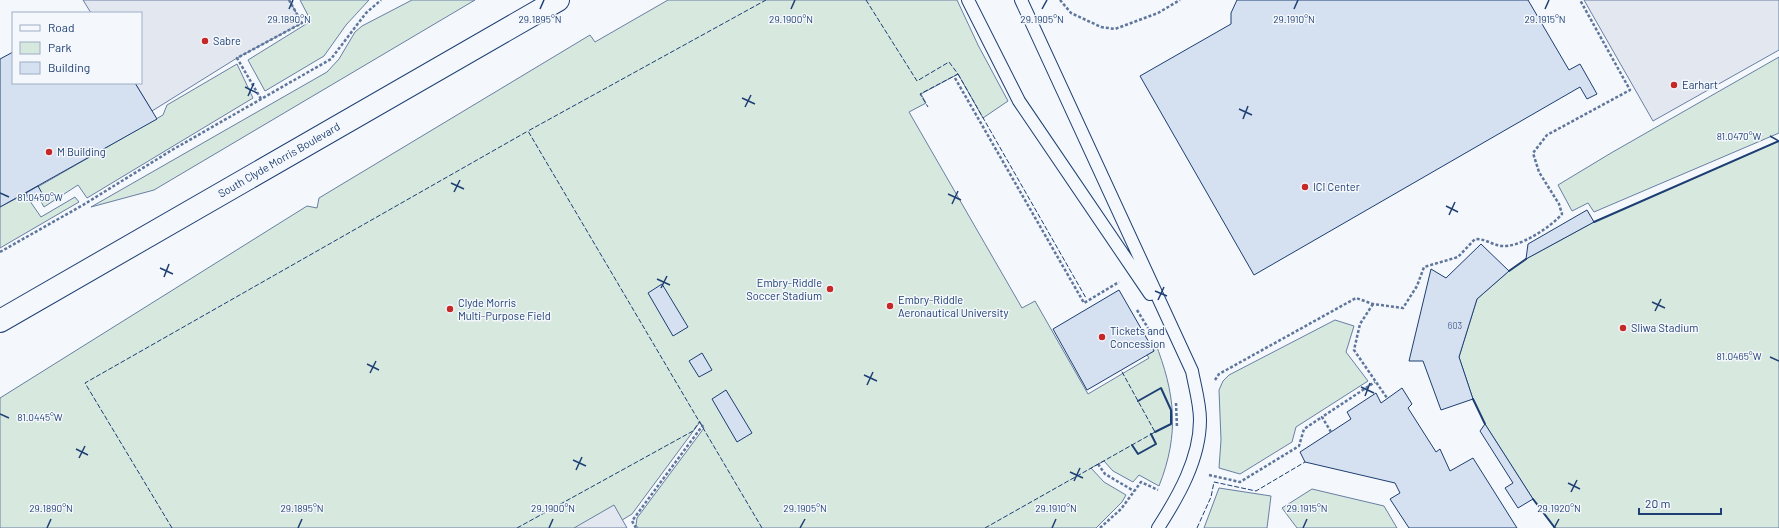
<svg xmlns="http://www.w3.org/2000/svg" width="1779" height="528" viewBox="0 0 1779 528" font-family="Barlow,sans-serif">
<rect width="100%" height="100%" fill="#f4f7fb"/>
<!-- green -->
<path fill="#d7e8df" stroke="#687fa3" d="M 300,0 L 369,0 L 346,25 L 324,56 L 265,91 L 248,60 L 311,21 Z
M 412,0 L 475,0 L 154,190 L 91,207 L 327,72 L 339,59 L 355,32 L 362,26 Z
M 668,0 L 957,0 L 978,45 L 1008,101 L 983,118 L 958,74 L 921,94 L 926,103 L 909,112 L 1022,308 L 1035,301 L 1088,394 L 1149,358 L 1147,355 L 1154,351 L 1151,344 L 1155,342 C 1175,393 1180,433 1159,486 L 1139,475 L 1133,482 L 1113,471 L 1104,461 L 1091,468 L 1104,482 L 1126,495 L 1122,502 L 1096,528 L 638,528 L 636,525 L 637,518 L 704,428 L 700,422 L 632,514 L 609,528 L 0,528 L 0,398 L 307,206 L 317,208 L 319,198 L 590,35 L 595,42 Z
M 1779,57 L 1779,133 L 1594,212 L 1588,203 L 1572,211 L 1558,185 L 1611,153 Z
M 237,64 L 253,98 L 87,198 L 78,185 L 44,207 L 34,189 L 163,115 L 167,105 Z
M 1779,141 L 1779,528 L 1555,528 L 1533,499 L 1485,424 L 1473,399 L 1459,357 L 1477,299 L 1509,271 L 1526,259 L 1594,222 Z
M 25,194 L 41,217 L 75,197 L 79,202 L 0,248 L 0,207 Z
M 1335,320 L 1354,326 L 1346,352 L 1368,381 L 1296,427 L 1292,442 L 1240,474 L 1219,468 L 1221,440 L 1219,390 L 1223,381 L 1229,375 Z
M 1219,488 L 1271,496 L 1267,528 L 1204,528 Z
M 1312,489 L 1384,506 L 1397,528 L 1297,528 L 1282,508 Z"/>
<!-- parking -->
<path fill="#e3e8f0" stroke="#687fa3" d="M 83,0 L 289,0 L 302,23 L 237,58 L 152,111 L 135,83 L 141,83 L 141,13 L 91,13 Z
M 1584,0 L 1779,0 L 1779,50 L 1653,121 Z
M 614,505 L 627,528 L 574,528 Z"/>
<!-- building -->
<path fill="#d5e0f0" stroke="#1d3f73" d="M 1237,0 L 1528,0 L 1569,70 L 1580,64 L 1597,94 L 1587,99 L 1580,87 L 1254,275 L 1140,76 L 1231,24 L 1231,13 Z
M 13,52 L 13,83 L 135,83 L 157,119 L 0,207 L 0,59 Z
M 38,186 L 43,195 L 31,202 L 26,193 Z
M 1587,210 L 1594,222 L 1526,259 L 1528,244 Z
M 1481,244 L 1509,271 L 1477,299 L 1459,357 L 1473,399 L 1441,410 L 1423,361 L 1409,361 L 1431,269 L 1446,278 Z
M 662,284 L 688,327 L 673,336 L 648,293 Z
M 1119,290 L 1154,351 L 1087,390 L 1053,329 Z
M 702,353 L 712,370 L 699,377 L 689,361 Z
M 1402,388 L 1412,404 L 1408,408 L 1436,452 L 1440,449 L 1450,471 L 1473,458 L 1517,528 L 1409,528 L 1390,499 L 1400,493 L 1395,483 L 1305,462 L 1300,452 L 1351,419 L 1347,412 L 1376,393 L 1381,403 Z
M 726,390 L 752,433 L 737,442 L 712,399 Z
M 1485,424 L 1533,499 L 1518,508 L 1505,488 L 1513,483 L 1480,431 Z"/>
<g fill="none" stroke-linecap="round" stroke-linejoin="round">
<!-- lane casing -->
<g stroke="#1d3f73" stroke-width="14">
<path id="lane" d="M 968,0 L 1019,101 L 1150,294
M 1021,0 L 1192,371 C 1195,387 1200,404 1200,420 C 1200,459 1178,497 1158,528"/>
</g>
<!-- secondary casing -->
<g stroke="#1d3f73" stroke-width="24">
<path id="secondary" d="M 0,321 L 558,0"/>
</g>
<!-- path -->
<path stroke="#5e769c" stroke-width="2.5" stroke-dasharray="3 2" stroke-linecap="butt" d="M 1060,0 L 1071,13 L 1101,27 L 1115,29 L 1158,13 L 1180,0
M 955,78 L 1084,303 L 1119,282
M 261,99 L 237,58 L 302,23 L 289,0
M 0,252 L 83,205 L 172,150 L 331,59 L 366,13 L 381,0
M 1373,304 L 1360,324 L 1354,350 L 1387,398
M 1137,310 L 1148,328
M 1215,380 L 1219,374 L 1356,298 L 1373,304 L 1403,308 L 1417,286 L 1424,267 L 1458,257 L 1475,239 C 1487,239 1492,245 1502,246 C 1519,248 1551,227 1562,214 L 1559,204 L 1539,172 L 1533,153 L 1547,135 L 1630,90 L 1580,0
M 1176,403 L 1177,428
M 1331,432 L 1322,417 L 1375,382
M 1098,464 L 1105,474 L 1134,491
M 1209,475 L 1240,482 L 1299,446 L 1304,429 L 1322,417
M 636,528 L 632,521 L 703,425
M 1100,528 L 1121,509 L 1141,482 L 1158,490"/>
<!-- lane -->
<use href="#lane" stroke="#f4f7fb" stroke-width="12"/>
<!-- secondary -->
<use href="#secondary" stroke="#f4f7fb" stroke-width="22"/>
<!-- fence -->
<path stroke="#1d3f73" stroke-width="1" stroke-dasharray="5 2" stroke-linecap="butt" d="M 866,0 L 917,81 L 949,62 L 958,74 L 920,94 L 928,107
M 958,74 L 1086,298
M 172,528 L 85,383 L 528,131
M 517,528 L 693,431 L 700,421
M 762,528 L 528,131 L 766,0
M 985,528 L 1155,432 L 1121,370
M 1197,528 L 1211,497 L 1214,482 L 1256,491 L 1305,462"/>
<!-- wall -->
<path stroke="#1d3f73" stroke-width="2" d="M 1594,222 L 1779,141
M 1509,271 L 1526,259
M 1473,399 L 1485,424
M 1138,401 L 1161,388 L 1171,410 L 1171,424 L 1155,432
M 1132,445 L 1138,454 L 1156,444 L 1151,434
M 1533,499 L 1555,528"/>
</g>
<!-- ticks -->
<path fill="none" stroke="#1d3f73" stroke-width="1.5" d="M 289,9 L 293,0M 540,9 L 544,0M 791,9 L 795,0M 1042,9 L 1047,0M 1294,9 L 1298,0M 1545,9 L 1549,0M 245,87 L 257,93M 248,96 L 254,83M 742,98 L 755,104M 745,107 L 751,95M 1239,109 L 1252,115M 1243,119 L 1248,106M 1770,136 L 1779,141M 451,183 L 464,189M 454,192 L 460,180M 0,193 L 9,197M 948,194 L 961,200M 952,204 L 958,191M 1446,206 L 1458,212M 1449,215 L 1455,202M 160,268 L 173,274M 164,277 L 169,264M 657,279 L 670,285M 661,288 L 667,276M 1155,291 L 1167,296M 1158,300 L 1164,287M 1652,302 L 1665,308M 1655,311 L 1661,299M 1770,357 L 1779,361M 367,364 L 379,370M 370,373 L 376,361M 864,375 L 877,381M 867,385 L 873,372M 1361,387 L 1374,393M 1365,396 L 1370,383M 0,414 L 9,418M 76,449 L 88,455M 79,458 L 85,446M 573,460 L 586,466M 576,470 L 582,457M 1070,472 L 1083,478M 1074,481 L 1080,468M 1568,483 L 1580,489M 1571,492 L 1577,480M 47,528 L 51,519M 298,528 L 302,519M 549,528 L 553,519M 800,528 L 805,519M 1052,528 L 1056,519M 1303,528 L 1307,519M 1554,528 L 1559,519"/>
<!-- markers -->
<g fill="#c62828" stroke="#f4f7fb" stroke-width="1.5">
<circle cx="205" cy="41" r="4"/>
<circle cx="1674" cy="85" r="4"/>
<circle cx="49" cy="152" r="4"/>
<circle cx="1305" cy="187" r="4"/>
<circle cx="830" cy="289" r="4"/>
<circle cx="890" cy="306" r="4"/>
<circle cx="450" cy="309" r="4"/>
<circle cx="1623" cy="328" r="4"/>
<circle cx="1102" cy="337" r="4"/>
</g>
<g text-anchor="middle" stroke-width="3" stroke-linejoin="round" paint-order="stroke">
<!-- number labels -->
<g font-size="9" fill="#4b6792">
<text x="1455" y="329">603</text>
</g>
<!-- poi labels -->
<g font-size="11" fill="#1d3f73" stroke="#f4f7fb" text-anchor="start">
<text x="213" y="45">Sabre</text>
<text x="1682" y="89">Earhart</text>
<text x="57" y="156">M Building</text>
<text x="1313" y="191">ICI Center</text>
<text x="822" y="287" text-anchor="end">Embry-Riddle<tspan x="822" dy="13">Soccer Stadium</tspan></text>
<text x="898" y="304">Embry-Riddle<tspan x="898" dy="13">Aeronautical University</tspan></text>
<text x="458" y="307">Clyde Morris<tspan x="458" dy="13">Multi-Purpose Field</tspan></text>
<text x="1631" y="332">Sliwa Stadium</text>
<text x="1110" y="335">Tickets and<tspan x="1110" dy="13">Concession</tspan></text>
</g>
<!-- street labels -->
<g font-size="11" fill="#1d3f73" stroke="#f4f7fb">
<text transform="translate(279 160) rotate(-30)" y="4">South Clyde Morris Boulevard</text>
</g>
</g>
<g font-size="10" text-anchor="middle" fill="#1d3f73" stroke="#f4f7fb" stroke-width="3" stroke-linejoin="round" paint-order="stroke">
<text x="289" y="23">29.1890°N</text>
<text x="540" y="23">29.1895°N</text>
<text x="1042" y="23">29.1905°N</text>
<text x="1545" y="23">29.1915°N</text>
<text x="791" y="23">29.1900°N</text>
<text x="1294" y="23">29.1910°N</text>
<text x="1739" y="140">81.0470°W</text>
<text x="40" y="201">81.0450°W</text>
<text x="1739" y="360">81.0465°W</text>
<text x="40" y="421">81.0445°W</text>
<text x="553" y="512">29.1900°N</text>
<text x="1056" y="512">29.1910°N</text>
<text x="1559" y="512">29.1920°N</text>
<text x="51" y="512">29.1890°N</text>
<text x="302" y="512">29.1895°N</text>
<text x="805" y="512">29.1905°N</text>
<text x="1307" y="512">29.1915°N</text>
</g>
<!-- legend -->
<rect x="12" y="12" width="130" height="72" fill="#f4f7fb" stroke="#9eadc5"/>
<rect x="20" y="25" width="20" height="6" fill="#f4f7fb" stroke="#9eadc5"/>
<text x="48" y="32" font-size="12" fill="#1d3f73">Road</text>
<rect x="20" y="42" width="20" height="12" fill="#d7e8df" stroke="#9eadc5"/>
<text x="48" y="52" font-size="12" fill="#1d3f73">Park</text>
<rect x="20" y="62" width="20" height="12" fill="#d5e0f0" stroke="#9eadc5"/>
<text x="48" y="72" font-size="12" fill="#1d3f73">Building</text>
<!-- scale -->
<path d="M1639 508v6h82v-6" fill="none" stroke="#1d3f73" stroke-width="2"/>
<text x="1645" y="508" font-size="12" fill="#1d3f73" stroke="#f4f7fb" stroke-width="3" paint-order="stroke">20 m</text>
</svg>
